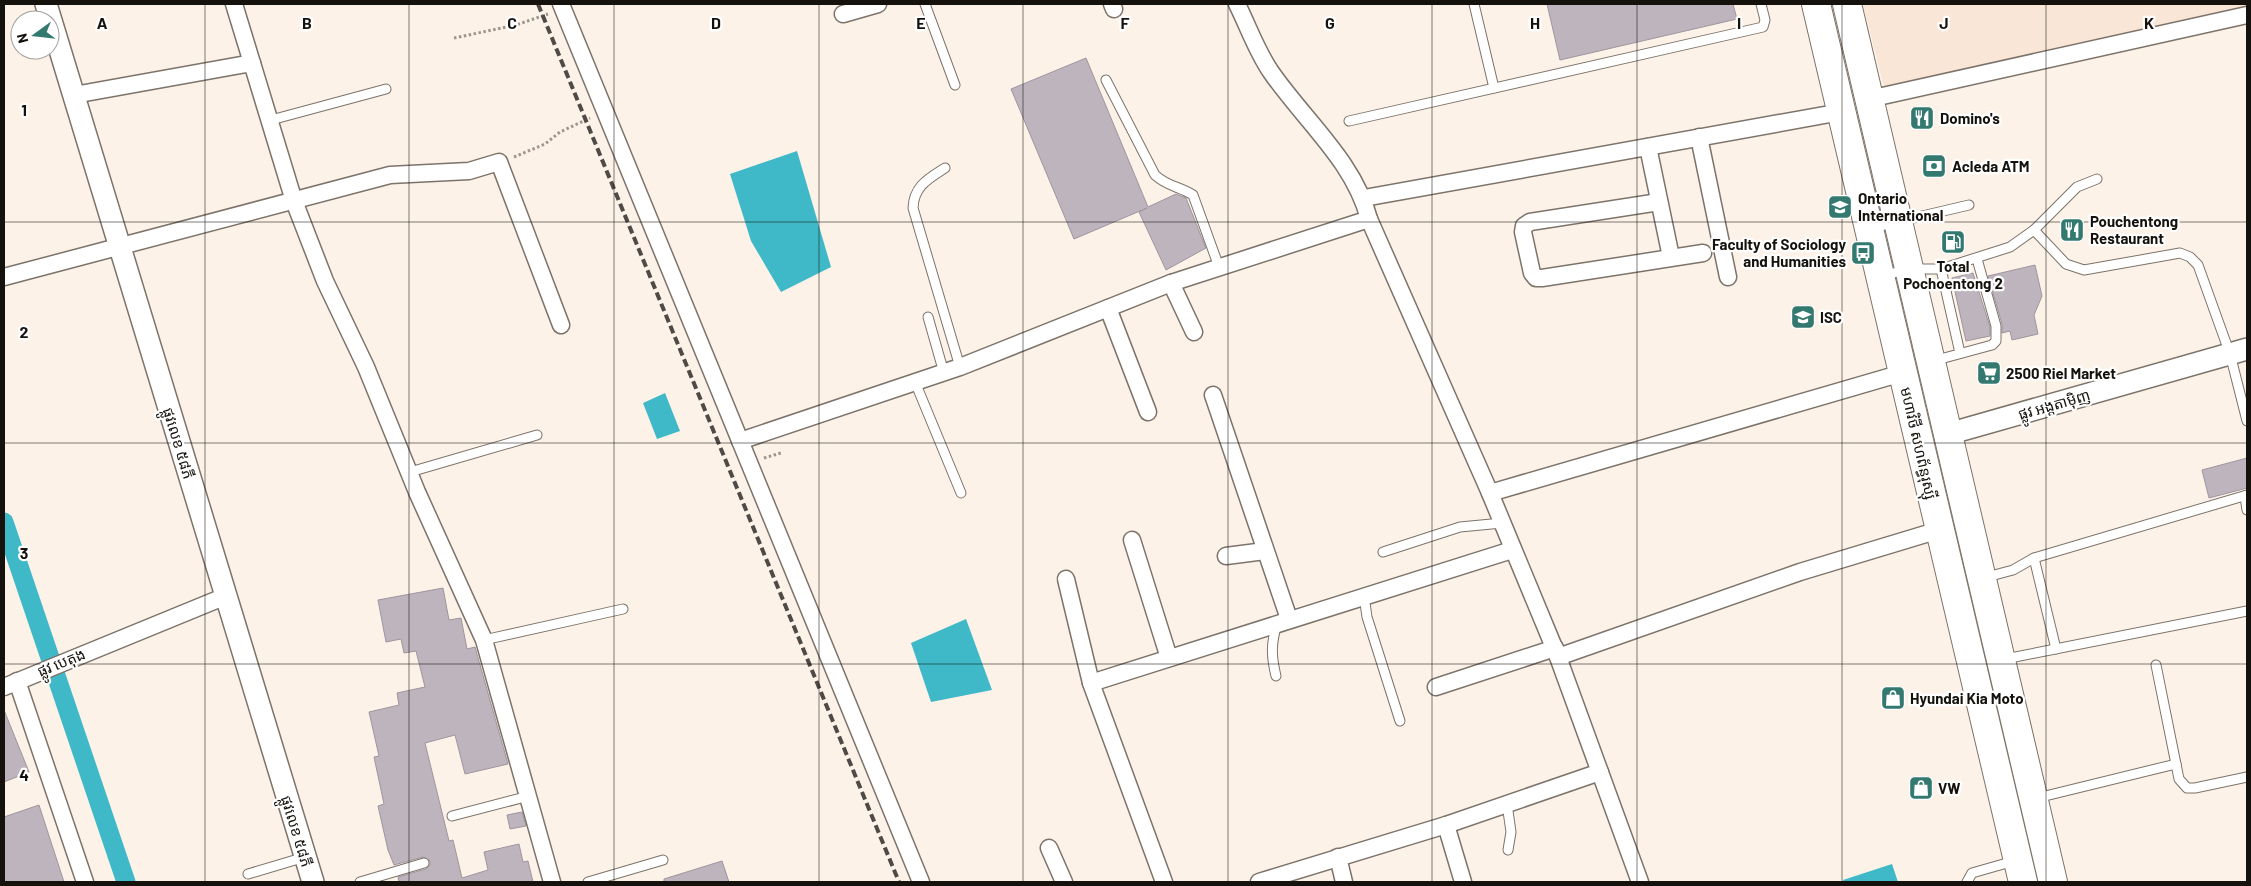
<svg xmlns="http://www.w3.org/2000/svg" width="2251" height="886" viewBox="0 0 2251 886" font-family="Barlow,'Noto Sans Khmer',sans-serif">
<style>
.education{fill:#fae6d7}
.water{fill:#3fb9c7}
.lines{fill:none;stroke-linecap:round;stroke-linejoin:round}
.canal{stroke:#3fb9c7;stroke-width:19}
.building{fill:#beb4be;stroke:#9e959e}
.service-casing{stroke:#7c736a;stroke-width:11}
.minor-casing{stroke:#7c736a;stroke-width:19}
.tertiary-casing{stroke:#7c736a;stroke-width:24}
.trunk-casing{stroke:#7c736a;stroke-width:30}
.path{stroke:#9d958e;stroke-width:3;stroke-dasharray:2.5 2.5;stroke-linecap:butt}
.service{stroke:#fff;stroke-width:9}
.minor{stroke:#fff;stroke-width:16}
.tertiary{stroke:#fff;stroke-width:21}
.trunk{stroke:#fff;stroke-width:28}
.rail{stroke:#4f4a45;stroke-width:4;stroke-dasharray:8 4;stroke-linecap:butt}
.grid{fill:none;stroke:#15120e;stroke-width:1;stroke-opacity:0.55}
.labels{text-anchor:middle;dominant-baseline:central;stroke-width:4.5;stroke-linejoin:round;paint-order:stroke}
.poi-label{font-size:15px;font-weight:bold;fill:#15120e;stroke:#fff;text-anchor:start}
.street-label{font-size:15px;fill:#15120e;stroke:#fff}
.grid-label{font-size:16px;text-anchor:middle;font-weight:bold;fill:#15120e;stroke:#fff;stroke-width:4.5;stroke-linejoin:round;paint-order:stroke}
</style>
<rect width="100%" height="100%" fill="#fdf2e8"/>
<path class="education" d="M1863,4H2247V9L1884,87Z"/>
<g class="water">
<path d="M797,151L831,267L781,292L751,241L730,174Z"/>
<path d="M665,393L680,431L657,439L643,403Z"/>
<path d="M966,619L992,690L931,702L911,643Z"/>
<path d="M1892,864L1898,882H1844L1843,880Z"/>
</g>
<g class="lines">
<path class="canal" d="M4,522L126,882"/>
</g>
<g class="building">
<path d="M1547,4H1733L1737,19L1560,60Z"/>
<path d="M1086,58L1148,207L1176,194L1186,198L1205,246L1206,248L1166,270L1139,212L1147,208L1074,239L1011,89Z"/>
<path d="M2035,265L2042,296L2034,315L2038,334L2012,340L2010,331L2002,333V324L1988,276Z"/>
<path d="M1973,273L1990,327V336L1966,341L1952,278Z"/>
<path d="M2247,458V488L2209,498L2202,470Z"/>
<path d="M443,588L449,620L461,618L467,649L475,647L508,764L465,774L455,735L425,743L449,841L453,840L462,878L488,870L484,852L519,844L523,862L528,861L533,882H399L398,877L426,869L430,865V861L423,857L394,865L388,850L378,806L384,804L374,757L379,756L369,712L399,705L397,693L425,687L416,651L404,653L401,639L386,642L378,600Z"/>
<path d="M4,710L29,772L4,782Z"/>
<path d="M39,805L64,882H4V817Z"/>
<path d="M522,812L526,826L510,829L507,815Z"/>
<path d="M722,861L729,882H664V879Z"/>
</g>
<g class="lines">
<defs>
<g id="service">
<path d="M925,4L955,85"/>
<path d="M1474,4L1494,88"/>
<path d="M1106,80L1155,175C1168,187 1179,186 1193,195L1219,267"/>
<path d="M271,120L386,89"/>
<path d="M1349,121L1763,27L1765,20L1761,4"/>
<path d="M945,168C928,179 914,186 913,208L960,367"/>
<path d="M1871,228L1969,205"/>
<path d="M2034,230L2066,264L2084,270L2180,253L2190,257L2198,265L2230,354L2247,421"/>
<path d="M1941,269L1960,353"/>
<path d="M1882,276L1909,269H1941L2010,247L2034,230L2077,187L2097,179"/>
<path d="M928,317L944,373"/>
<path d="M1933,361L1992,345L1996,341V326L1977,259"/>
<path d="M915,382L961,493"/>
<path d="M410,472L537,435"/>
<path d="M2245,496L2247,510"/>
<path d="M1383,552L1460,527L1502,523"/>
<path d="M2034,558L2056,649"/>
<path d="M1983,578L2013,570L2034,558L2247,495"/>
<path d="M1364,596L1367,617L1400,721"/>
<path d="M484,640L623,609"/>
<path d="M2005,659L2247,611"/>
<path d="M2156,665L2179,779L2187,788H2195L2247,777"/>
<path d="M1276,676C1271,656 1271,643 1277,624"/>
<path d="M2037,798L2176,764"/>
<path d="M1507,804L1511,832L1508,850"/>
<path d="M452,816L529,796"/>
<path d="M248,874L305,857"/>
<path d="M360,882L424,863"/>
<path d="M588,882L663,860"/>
<path d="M1967,882L1972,873L2014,861"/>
</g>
<g id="minor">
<path d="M234,4L252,63"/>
<path d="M561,4L921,882"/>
<path d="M1112,4L1114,9"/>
<path d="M1237,4C1248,26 1257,52 1271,72C1304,120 1354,161 1369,219L1490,493L1558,657L1640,882"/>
<path d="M843,14L878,4"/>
<path d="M74,95L252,63L294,201L325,281L366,367L417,492L484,640L552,882"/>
<path d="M1869,99L2247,15"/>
<path d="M1699,137L1728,277"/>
<path d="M1648,147L1671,257"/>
<path d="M1364,198L1841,112"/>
<path d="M1659,202L1530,222L1524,226L1523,232L1532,273L1536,278H1542L1703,253"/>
<path d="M4,277L390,175L469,171L499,162L561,325"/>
<path d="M1171,283L1194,332"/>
<path d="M1108,308L1148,412"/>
<path d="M1213,395L1289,619"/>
<path d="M740,441L960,367L1171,283L1369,219"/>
<path d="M1490,493L1902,373"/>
<path d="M1132,540L1169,658"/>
<path d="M1226,556L1265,551"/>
<path d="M1066,579L1091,683"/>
<path d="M1558,657L1800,572L1939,530"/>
<path d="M17,681L85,882"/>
<path d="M4,687L226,596"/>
<path d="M1436,687L1555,648"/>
<path d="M1446,825L1463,882"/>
<path d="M1049,848L1064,882"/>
<path d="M1338,857L1344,882"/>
<path d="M1164,882L1091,683L1512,550"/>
<path d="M1259,882L1446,825L1600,772"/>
</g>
<g id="tertiary">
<path d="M46,4L313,882"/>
<path d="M1948,434L2247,349"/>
</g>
<g id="trunk">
<path d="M1816,4L2023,882"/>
<path d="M1847,4L2053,882"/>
</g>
</defs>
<use href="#service" class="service-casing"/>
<use href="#minor" class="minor-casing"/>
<use href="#tertiary" class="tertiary-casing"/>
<use href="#trunk" class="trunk-casing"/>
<g class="path">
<path d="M454,38L516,25L548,14"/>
<path d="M514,157L545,144L560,132L590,118"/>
<path d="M764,458L781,453"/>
</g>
<use href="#service" class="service"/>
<use href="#minor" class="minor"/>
<use href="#tertiary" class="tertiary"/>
<use href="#trunk" class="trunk"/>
<path class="rail" d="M538,4L899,882"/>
</g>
<path class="grid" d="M205,4V882M409,4V882M614,4V882M819,4V882M1023,4V882M1228,4V882M1432,4V882M1637,4V882M1842,4V882M2046,4V882M4,222H2247M4,443H2247M4,664H2247"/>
<defs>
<symbol id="restaurant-square" viewBox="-11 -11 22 22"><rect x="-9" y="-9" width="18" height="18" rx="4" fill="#337970" stroke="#fff"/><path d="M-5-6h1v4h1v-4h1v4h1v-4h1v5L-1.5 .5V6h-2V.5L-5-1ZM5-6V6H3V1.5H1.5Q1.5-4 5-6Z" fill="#fff"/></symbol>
<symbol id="bank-square" viewBox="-11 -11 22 22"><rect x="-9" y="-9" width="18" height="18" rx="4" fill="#337970" stroke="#fff"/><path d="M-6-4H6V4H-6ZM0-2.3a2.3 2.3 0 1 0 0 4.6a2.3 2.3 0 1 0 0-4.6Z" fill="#fff"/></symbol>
<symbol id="school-square" viewBox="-11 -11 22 22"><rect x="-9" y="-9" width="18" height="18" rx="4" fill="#337970" stroke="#fff"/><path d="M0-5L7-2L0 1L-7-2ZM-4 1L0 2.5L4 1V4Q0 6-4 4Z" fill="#fff"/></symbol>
<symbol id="fuel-square" viewBox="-11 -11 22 22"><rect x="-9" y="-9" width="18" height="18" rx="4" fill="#337970" stroke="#fff"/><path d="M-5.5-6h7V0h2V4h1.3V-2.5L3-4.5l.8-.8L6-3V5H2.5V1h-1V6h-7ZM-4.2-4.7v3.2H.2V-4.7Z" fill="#fff"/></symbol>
<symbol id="bus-square" viewBox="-11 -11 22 22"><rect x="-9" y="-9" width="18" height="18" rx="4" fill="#337970" stroke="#fff"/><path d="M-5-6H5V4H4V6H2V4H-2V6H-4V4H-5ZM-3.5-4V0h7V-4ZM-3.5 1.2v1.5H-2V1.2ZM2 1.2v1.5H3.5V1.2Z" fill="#fff"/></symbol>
<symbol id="supermarket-square" viewBox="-11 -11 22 22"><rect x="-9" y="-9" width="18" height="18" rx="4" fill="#337970" stroke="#fff"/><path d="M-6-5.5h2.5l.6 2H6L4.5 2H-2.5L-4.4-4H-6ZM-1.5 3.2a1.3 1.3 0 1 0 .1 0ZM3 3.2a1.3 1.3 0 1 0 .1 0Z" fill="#fff"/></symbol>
<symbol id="shop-square" viewBox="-11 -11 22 22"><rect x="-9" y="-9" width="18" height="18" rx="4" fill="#337970" stroke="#fff"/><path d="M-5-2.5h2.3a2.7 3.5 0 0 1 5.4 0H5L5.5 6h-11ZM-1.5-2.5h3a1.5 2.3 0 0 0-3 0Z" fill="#fff"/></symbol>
</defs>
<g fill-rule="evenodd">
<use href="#restaurant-square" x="1908" y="104" width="28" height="28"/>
<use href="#bank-square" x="1920" y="152" width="28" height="28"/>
<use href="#school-square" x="1826" y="193" width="28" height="28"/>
<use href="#restaurant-square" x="2058" y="216" width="28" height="28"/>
<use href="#fuel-square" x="1939" y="228" width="28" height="28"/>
<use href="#bus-square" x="1849" y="239" width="28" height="28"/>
<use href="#school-square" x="1789" y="303" width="28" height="28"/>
<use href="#supermarket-square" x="1975" y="359" width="28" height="28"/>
<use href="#shop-square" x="1879" y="684" width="28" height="28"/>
<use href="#shop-square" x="1907" y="774" width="28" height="28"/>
</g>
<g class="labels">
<g class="poi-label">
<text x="1940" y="118">Domino's</text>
<text x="1952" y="166">Acleda ATM</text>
<text x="1858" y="198">Ontario<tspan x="1858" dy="17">International</tspan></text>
<text x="2090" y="221">Pouchentong<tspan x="2090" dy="17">Restaurant</tspan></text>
<text x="1846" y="244" text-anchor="end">Faculty of Sociology<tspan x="1846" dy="17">and Humanities</tspan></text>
<text x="1953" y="266" text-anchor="middle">Total<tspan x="1953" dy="17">Pochoentong 2</tspan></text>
<text x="1820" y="317">ISC</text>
<text x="2006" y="373">2500 Riel Market</text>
<text x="1910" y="698">Hyundai Kia Moto</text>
<text x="1938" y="788">VW</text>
</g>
<g class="street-label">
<text transform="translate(2054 404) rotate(-16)">ផ្លូវ អង្តតាម៉ិញ</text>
<text transform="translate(179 443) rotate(73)">ផ្លូវលេខ ៥៨ភី</text>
<text transform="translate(1919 443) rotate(77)">មហាវិថី សហព័ន្ធរុស្ស៊ី</text>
<text transform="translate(61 662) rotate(-22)">ផ្លូវ បេតុង</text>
<text transform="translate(297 831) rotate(73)">ផ្លូវលេខ ៥៨ភី</text>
</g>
</g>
<g class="grid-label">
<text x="102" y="29">A</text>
<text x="307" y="29">B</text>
<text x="512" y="29">C</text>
<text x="716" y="29">D</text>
<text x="921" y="29">E</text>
<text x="1125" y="29">F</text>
<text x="1330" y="29">G</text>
<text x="1535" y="29">H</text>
<text x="1739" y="29">I</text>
<text x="1944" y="29">J</text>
<text x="2149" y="29">K</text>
<text x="24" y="116">1</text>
<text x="24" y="338">2</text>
<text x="24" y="559">3</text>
<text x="24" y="781">4</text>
</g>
<rect width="2251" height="886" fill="none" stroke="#15120e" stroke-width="10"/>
<g transform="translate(35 35) rotate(255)"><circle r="24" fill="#ffffff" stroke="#a1a09f"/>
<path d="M0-4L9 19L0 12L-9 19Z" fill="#337970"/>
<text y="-8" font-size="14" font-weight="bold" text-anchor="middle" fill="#15120e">N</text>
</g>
</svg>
